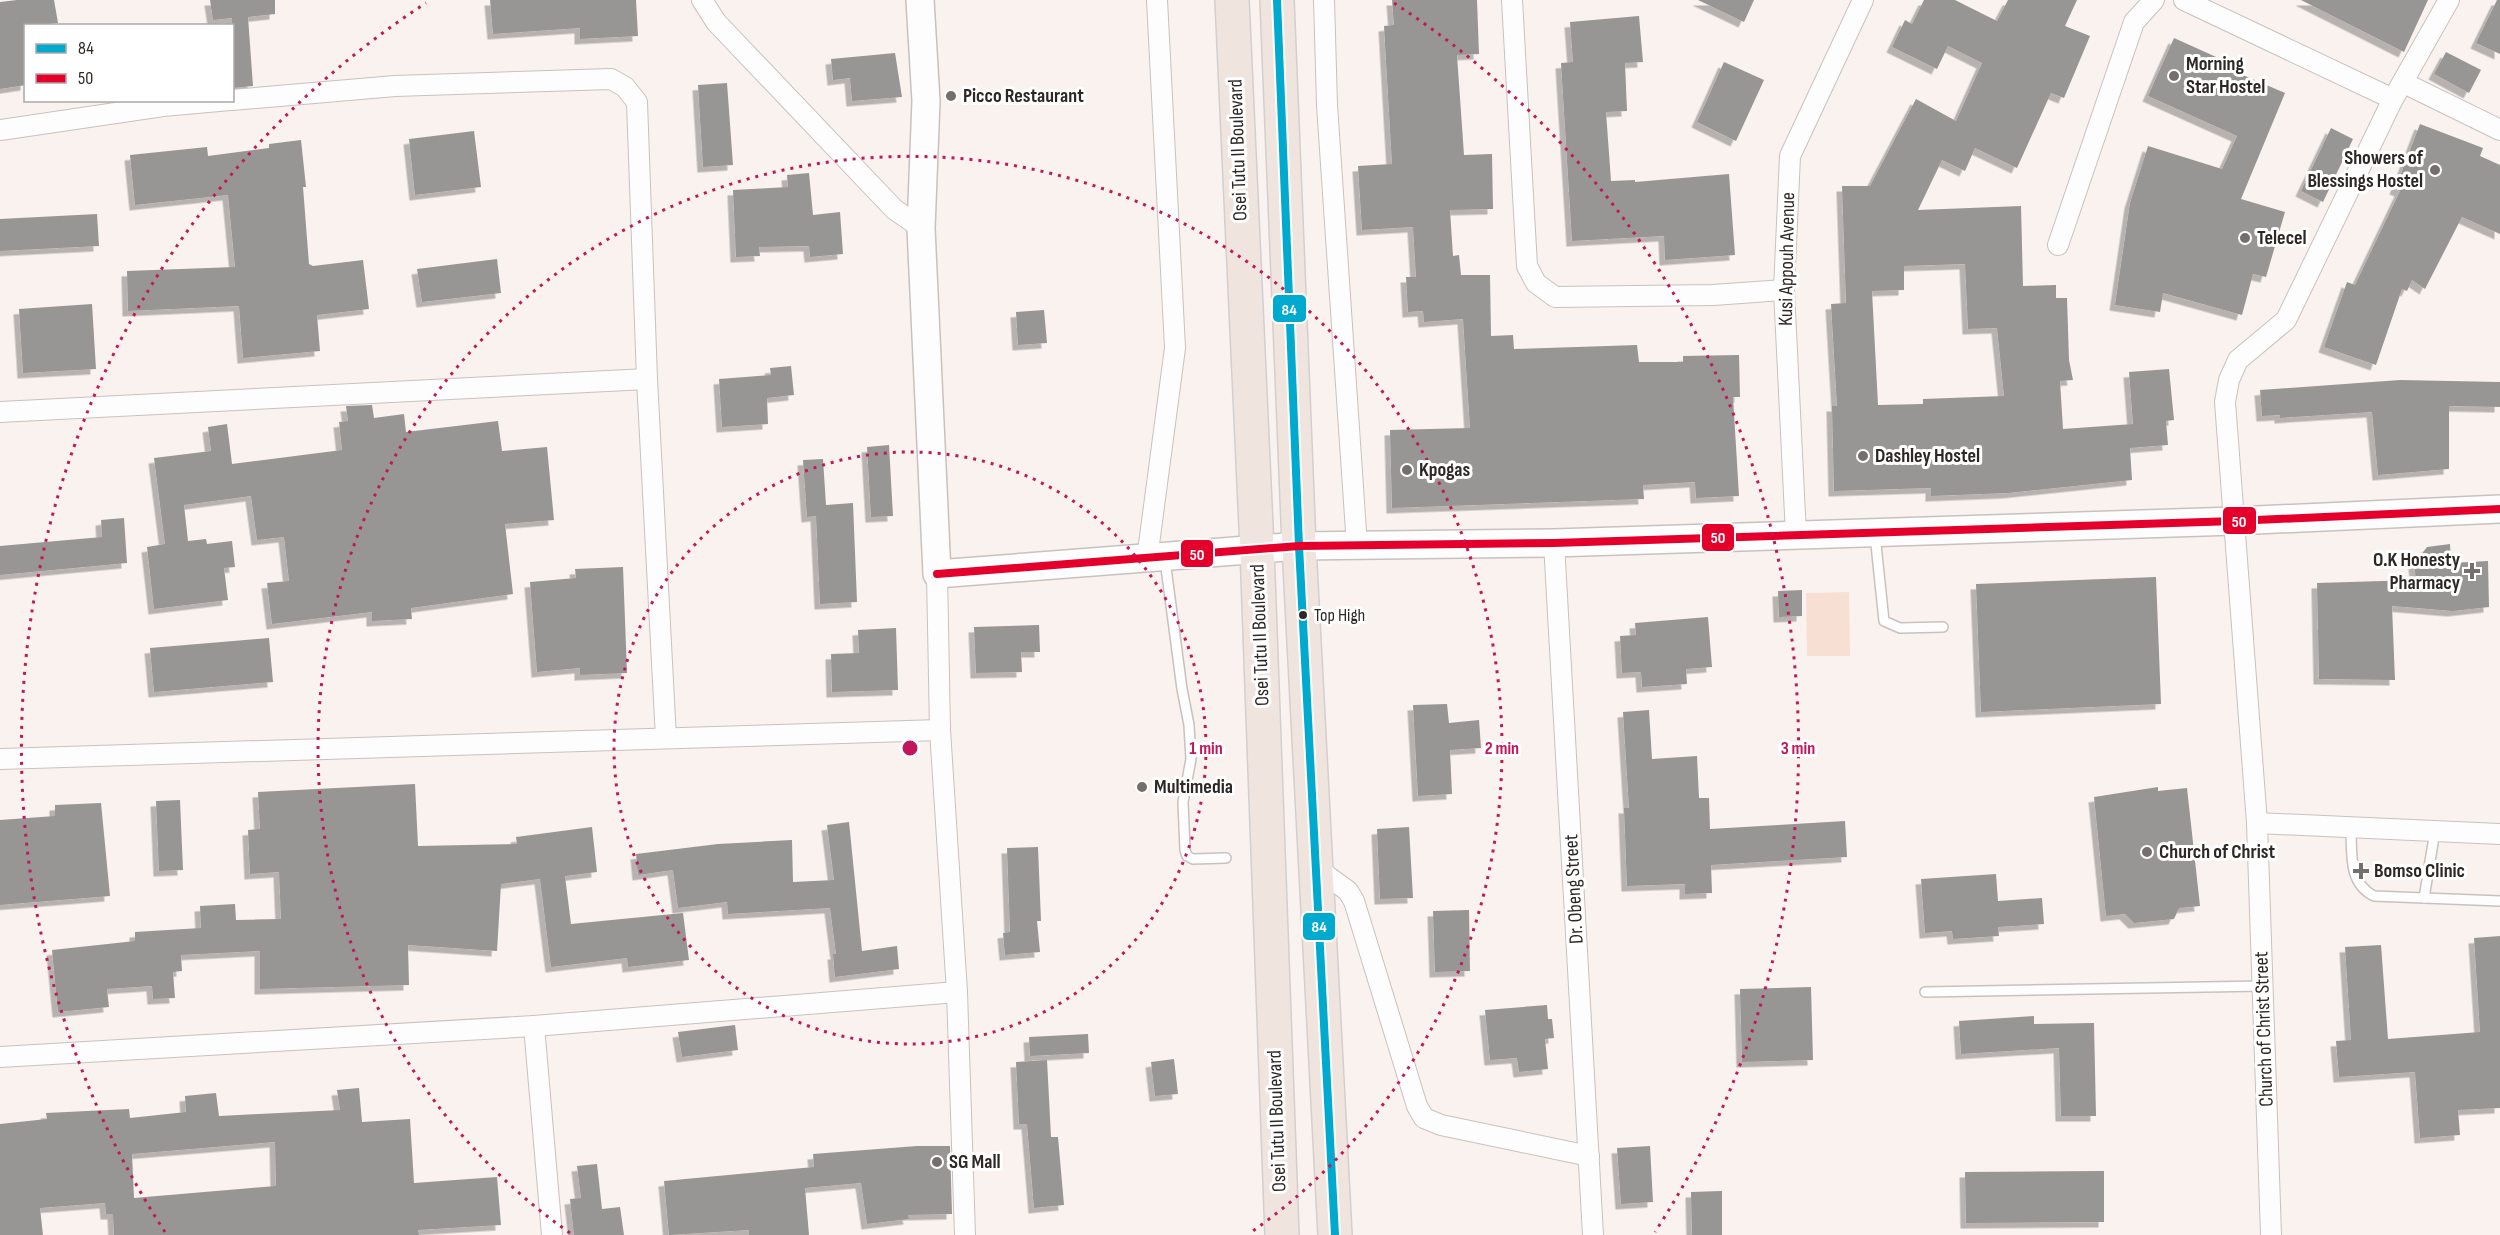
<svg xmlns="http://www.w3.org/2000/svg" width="2500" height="1235" viewBox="0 0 2500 1235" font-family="'Sofia Sans Condensed',sans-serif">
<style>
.green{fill:#f8dfd3}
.building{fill:#979694;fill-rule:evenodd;filter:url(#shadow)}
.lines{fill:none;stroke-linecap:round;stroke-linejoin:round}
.lane-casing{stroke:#c8c2bf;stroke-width:12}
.street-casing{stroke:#c8c2bf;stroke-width:22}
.secondary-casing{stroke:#c8c2bf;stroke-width:30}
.highway-casing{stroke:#d3cfce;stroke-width:36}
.lane{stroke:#fefdfd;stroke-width:9}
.street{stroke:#fefdfd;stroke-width:20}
.secondary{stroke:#fefdfd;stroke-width:27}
.highway{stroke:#efe4de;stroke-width:33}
.bus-1-casing{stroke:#fff;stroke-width:12}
.bus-2-casing{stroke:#fff;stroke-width:12}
.bus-1{stroke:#00a9ce;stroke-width:8}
.bus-2{stroke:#e4002b;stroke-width:8}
.ring{fill:none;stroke:#c2185b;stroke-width:3;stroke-dasharray:3 6}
.poi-dot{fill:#746f6c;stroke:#fff;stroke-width:2}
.bus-dot{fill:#2d2825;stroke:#fff;stroke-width:2}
.labels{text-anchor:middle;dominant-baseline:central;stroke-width:6;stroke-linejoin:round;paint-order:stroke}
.bus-label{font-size:18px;fill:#2d2825;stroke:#fff;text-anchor:start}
.poi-label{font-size:20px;font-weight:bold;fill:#2d2825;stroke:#fff;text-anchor:start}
.street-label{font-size:20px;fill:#2d2825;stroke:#fff}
.centre{fill:#c2185b;stroke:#fff;stroke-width:3}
.ring-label{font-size:18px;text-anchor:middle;font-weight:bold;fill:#c2185b;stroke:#fff;stroke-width:6;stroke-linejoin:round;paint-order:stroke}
.line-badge{stroke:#fff;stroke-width:2}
.badge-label{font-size:16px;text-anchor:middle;font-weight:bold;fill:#fff}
</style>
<defs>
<filter id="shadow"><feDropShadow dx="-5.5" dy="5.5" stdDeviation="0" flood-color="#0004"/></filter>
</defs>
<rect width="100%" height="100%" fill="#f9f2ef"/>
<path class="green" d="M1849,592L1850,656H1807L1806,593Z"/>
<g class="building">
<path d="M17,0H54L58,23L26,26V85L0,89V2Z"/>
<path d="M210,0H275V14L248,17L253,86L232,88V18L213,20Z"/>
<path d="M490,0H636L638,36L580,39V28L493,34Z"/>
<path d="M1392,0H1477L1479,54L1457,55L1464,155L1492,154L1493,209L1450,210L1453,256L1459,255L1461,275H1490L1491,336L1513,335L1514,349L1637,345L1639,362H1683V356L1739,355L1740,397H1733L1739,496L1696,498L1695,482L1643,485L1644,499L1392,508L1390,430L1470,428L1463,319L1424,322L1423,311L1408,312L1406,277H1416L1413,227L1362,230L1358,166L1392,164L1384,26L1394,25Z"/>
<path d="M1698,0H1754L1744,22Z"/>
<path d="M1924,0H1955L1997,21L2008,0H2077L2065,26L2090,36L2064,98L2051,93L2017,168L1975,148L1965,171L1942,160L1918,210L2021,206L2023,286L2056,285V298H2067L2069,360L2073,380L2060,381L2063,429L2133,424L2129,372L2169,369L2174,420L2166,421L2168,445L2130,448L2132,480L2008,493L1931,496V488L1834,491L1832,406H1837L1831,304L1846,303L1842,186H1870L1916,99L1956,121L1982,63L1948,46L1937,69L1892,47L1905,20L1912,24ZM1965,264L1968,329L1997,328L2004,396L1923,399V404L1878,405L1872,291L1904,290V266Z"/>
<path d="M2301,0H2428L2404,52Z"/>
<path d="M2497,0H2500V54L2476,43Z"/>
<path d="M1639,16L1643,62L1625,63L1627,111L1606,112L1611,181L1635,180V182L1729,174L1735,255L1665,260L1664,236L1572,241L1561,63L1573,62L1570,22Z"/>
<path d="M2174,38L2245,70L2243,75L2285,93L2241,199L2285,212L2266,277L2253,274L2242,315L2163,293L2160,312L2115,305L2130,203L2148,146L2222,169L2237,136L2148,96Z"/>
<path d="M2446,52L2481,70L2469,93L2434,74Z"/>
<path d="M895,53L902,97L852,101L850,78L833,80L831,59Z"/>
<path d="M1724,62L1764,80L1736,141L1697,122Z"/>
<path d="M727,83L733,165L703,167L698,85Z"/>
<path d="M2420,124L2483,148L2480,156L2500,165V234L2462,217L2425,289L2412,280L2407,291L2402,289L2376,365L2324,347L2347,282L2355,285L2400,191L2395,189Z"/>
<path d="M2331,128L2353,139L2323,202L2301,191Z"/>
<path d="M474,131L481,187L415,195L409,139Z"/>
<path d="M301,140L306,187H303L309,264L313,266L363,260L369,309L317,315L320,351L243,358L239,306L128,311L127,271L235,267L228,195L135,205L130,155L207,147L208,156L269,148V144Z"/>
<path d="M809,173L813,215L840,212L843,254L810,257L809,246L759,247L760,256L736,257L733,190L788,187L787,175Z"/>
<path d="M97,214L99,246L0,251V219Z"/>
<path d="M497,259L501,293L422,302L417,269Z"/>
<path d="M92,304L96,369L23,373L19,309Z"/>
<path d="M1044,310L1047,343L1018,345L1016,312Z"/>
<path d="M791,366L794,395L767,398L768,424L722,427L719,379L771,375L770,368Z"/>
<path d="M2400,380L2500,382V407L2449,406V469L2378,475L2372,412L2280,418V415L2262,416L2260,390Z"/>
<path d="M372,405L374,418L404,414L406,432L498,421L502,451L547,447L554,520L505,524L513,594L411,608L412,619L372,621V612L272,624L267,583L289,581L284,537L257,540L251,496L184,505L188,541L206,539L207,544L232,541L235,567L224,568L228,600L154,609L147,547L165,544L154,458L211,451L208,427L227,424L232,464L342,450L339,422L348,421L346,406Z"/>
<path d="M889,445L893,516L871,517L867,447Z"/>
<path d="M823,459L826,505L853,503L857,602L820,604L816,516L807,517L803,460Z"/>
<path d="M124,518L127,563L0,575V546L102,537L101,520Z"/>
<path d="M2450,544L2451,563L2488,561L2489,607L2453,611L2392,606L2395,680L2319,679L2317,583L2416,580L2414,564L2427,547Z"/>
<path d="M623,567L627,673L580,675V668L537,672L530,582L576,578L575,569Z"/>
<path d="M2156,577L2161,704L1981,712L1976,584Z"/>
<path d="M1802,590V616L1779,617L1778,591Z"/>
<path d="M1708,617L1712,667L1686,669L1687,684L1642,687L1641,672L1622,673L1620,636L1636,635L1635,623Z"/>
<path d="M1039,625L1040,652H1021L1022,672L976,673L974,627Z"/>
<path d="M896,628L898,690L832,692L831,654L859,653L858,630Z"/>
<path d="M269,638L273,682L154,692L150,648Z"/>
<path d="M1447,704L1449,723L1479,720L1481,748L1450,750L1452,794L1418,796L1413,705Z"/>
<path d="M1649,710L1652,759L1697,756L1699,798H1709L1710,829L1845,821L1847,857L1711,865L1712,893L1685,894V884L1627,886L1624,808H1629L1623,712Z"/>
<path d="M415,784L418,846L517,844L516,837L592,827L597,872L565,876L571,924L683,913L689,960L628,967L627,958L551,967L540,879L501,884L497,951L408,945L409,985L260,989V951L181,955L182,971L173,972L175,998L153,999L152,986L107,989L109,1007L58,1012L52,950L135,941V932L201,928L200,906L235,904L236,920L281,919L279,872L250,874L248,830L260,829L258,792Z"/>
<path d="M2158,787V791L2187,788L2200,906L2179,908L2174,919L2134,923L2125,914L2106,916L2094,797Z"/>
<path d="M180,800L183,870L159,871L156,801Z"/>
<path d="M101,803L110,896L0,905V820L55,816V805Z"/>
<path d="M849,822L862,951L897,946L899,969L835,977L833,954H836L830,908L728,914L727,902L678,908L673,870L638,875L636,854L718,844L792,840L793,882L834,880L827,825Z"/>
<path d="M1409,827L1413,898L1380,899L1377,829Z"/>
<path d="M1038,847L1041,921H1037L1040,952L1005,955L1003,933L1010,932L1007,848Z"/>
<path d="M1996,874L1998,901L2042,898L2044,924L1998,927L1999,936L1953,939L1952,931L1925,933L1921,879Z"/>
<path d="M1469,910L1470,971L1435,972L1433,911Z"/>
<path d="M2500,936V1108L2458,1110L2460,1135L2420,1138L2415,1072L2339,1077L2336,1041L2351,1040L2345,947L2381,945L2388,1039L2480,1032L2474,938Z"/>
<path d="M1811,987L1813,1060L1742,1062L1740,989Z"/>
<path d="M1547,1005L1548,1019H1552L1554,1038L1545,1039L1548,1069L1519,1072L1517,1058L1490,1060L1485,1010Z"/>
<path d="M2034,1016V1024L2094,1023L2096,1116H2061L2059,1048L1961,1054L1959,1021Z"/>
<path d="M735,1025L738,1050L682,1057L678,1032Z"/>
<path d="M1088,1034L1089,1053L1030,1056L1029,1037Z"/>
<path d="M1174,1059L1178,1094L1155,1096L1151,1062Z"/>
<path d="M1047,1060L1051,1137H1058L1064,1205L1034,1208L1027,1124H1019L1016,1062Z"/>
<path d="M359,1088L362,1122L410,1119L414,1183L497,1177L501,1225L418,1230L419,1235H114L113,1214H106L105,1203L40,1208L43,1235H0V1124L47,1119L46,1113L129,1109L130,1118L186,1112L185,1096L216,1093L219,1116L340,1110L337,1090ZM275,1142L276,1186L134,1198L132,1154Z"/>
<path d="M917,1146H950L952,1214L908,1215L909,1219L867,1224L861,1183L805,1188L809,1235H749V1230L669,1235L664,1181L814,1167L813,1154Z"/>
<path d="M1650,1146L1653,1202L1621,1204L1617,1148Z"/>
<path d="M597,1164L602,1209L620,1207L624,1235H574L570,1199L581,1198L577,1166Z"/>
<path d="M2104,1171V1222L1966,1223L1965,1172Z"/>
<path d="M1722,1191V1235H1692L1691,1192Z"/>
</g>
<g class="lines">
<defs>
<g id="lane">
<path d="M1875,535L1884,621L1900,628L1943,627"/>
<path d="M1165,560L1182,689L1189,725L1191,759L1183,802L1185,850L1187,856L1193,859L1226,858"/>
<path d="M2351,828C2352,854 2348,883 2374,896L2500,901"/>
<path d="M2424,898L2435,831"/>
<path d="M1925,992L2263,986"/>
</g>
<g id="street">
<path d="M702,0L716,22L894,209L921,228"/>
<path d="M1324,0L1327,105L1357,546"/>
<path d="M1512,0L1527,266L1536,283L1555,297L1713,295L1784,290"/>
<path d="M2184,0L2393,99"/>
<path d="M2404,83L2500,130"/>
<path d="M232,100L395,86L611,79L625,87L637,102L647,379L666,738"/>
<path d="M0,130L163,106L230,100"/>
<path d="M2058,245L2134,22L2154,0"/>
<path d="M0,412L647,379"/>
<path d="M1796,535L1784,290L1790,156L1863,0"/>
<path d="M1554,543L1593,1235"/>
<path d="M1147,559L1175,348L1157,0"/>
<path d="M937,574L940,730L957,992L965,1235"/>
<path d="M0,759L940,730"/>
<path d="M2257,823L2500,834"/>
<path d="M1315,867L1348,891L1354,901L1417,1106L1424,1118L1441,1125L1589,1156"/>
<path d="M534,1026L552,1235"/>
<path d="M0,1057L534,1026L957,992"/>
<path d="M2271,1235L2257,823L2225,402L2229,380L2238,360L2286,320L2393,99L2449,0"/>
</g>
<path id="secondary" d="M920,0L926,101L921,228L937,574L1299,546L1554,543L2235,521L2500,509"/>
<g id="highway">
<path d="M1232,0L1257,549L1282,1235"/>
<path d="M1277,0L1299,546L1335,1235"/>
</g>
</defs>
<use href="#lane" class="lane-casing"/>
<use href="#street" class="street-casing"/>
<use href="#secondary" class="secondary-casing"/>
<use href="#highway" class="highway-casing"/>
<use href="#lane" class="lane"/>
<use href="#street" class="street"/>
<use href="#secondary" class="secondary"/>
<use href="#highway" class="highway"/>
<defs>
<path id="bus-1" d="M1277,0L1299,546L1335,1235"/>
<path id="bus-2" d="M937,574L1299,546L1554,543L2235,521L2500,509"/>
</defs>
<use href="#bus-1" class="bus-1-casing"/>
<use href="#bus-2" class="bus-2-casing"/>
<use href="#bus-1" class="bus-1"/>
<use href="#bus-2" class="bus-2"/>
</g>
<g class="ring">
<circle cx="910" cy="748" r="296"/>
<path d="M570 1233A592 592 0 1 1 1250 1233"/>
<path d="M165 1232A888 888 0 0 1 426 3M1394 3A888 888 0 0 1 1655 1232"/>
</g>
<g class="poi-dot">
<circle cx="2174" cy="76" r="6"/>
<circle cx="951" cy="96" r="6"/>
<circle cx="2435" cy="170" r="6"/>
<circle cx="2245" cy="238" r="6"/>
<circle cx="1863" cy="456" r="6"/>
<circle cx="1407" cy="470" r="6"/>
<path d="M2469 562h6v6h6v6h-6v6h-6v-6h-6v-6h6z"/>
<circle cx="1142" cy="787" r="6"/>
<circle cx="2147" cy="852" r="6"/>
<path d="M2358 862h6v6h6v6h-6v6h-6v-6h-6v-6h6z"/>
<circle cx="937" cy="1162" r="6"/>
</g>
<circle class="bus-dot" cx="1303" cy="615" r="5"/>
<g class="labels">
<g class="bus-label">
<text x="1314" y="615">Top High</text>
</g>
<g class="poi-label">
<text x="2186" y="64">Morning<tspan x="2186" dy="23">Star Hostel</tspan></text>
<text x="963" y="96">Picco Restaurant</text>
<text x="2423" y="158" text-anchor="end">Showers of<tspan x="2423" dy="23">Blessings Hostel</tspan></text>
<text x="2257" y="238">Telecel</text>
<text x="1875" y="456">Dashley Hostel</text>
<text x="1419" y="470">Kpogas</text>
<text x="2460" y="560" text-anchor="end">O.K Honesty<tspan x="2460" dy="23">Pharmacy</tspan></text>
<text x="1154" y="787">Multimedia</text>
<text x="2159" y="852">Church of Christ</text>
<text x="2374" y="871">Bomso Clinic</text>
<text x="949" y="1162">SG Mall</text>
</g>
<g class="street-label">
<text transform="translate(1238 150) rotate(-92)">Osei Tutu II Boulevard</text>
<text transform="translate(1787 259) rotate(-89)">Kusi Appouh Avenue</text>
<text transform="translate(1260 635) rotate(-92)">Osei Tutu II Boulevard</text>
<text transform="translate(1574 889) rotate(-93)">Dr. Obeng Street</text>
<text transform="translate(2264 1029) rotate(-92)">Church of Christ Street</text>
<text transform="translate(1277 1121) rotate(-92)">Osei Tutu II Boulevard</text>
</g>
</g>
<circle cx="910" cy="748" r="9" class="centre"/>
<g class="ring-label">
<text x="1206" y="754">1 min</text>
<text x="1502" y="754">2 min</text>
<text x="1798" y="754">3 min</text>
</g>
<g class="line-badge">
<rect x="1272" y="294" width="35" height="29" rx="6" fill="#00a9ce"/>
<rect x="2222" y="506" width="35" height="29" rx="6" fill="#e4002b"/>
<rect x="1701" y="523" width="34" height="29" rx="6" fill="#e4002b"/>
<rect x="1180" y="539" width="34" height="29" rx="6" fill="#e4002b"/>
<rect x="1302" y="912" width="34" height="29" rx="6" fill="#00a9ce"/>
</g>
<g class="badge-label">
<text x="1289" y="315">84</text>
<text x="2239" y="527">50</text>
<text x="1718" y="543">50</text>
<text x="1197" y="560">50</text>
<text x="1319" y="932">84</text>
</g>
<rect x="24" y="24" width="210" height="78" fill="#ffffff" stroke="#aba9a8" stroke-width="1.5"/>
<rect x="36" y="44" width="30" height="9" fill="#00a9ce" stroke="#aba9a8" stroke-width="1.5"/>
<text x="78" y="54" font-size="18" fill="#2d2825">84</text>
<rect x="36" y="74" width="30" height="9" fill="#e4002b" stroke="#aba9a8" stroke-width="1.5"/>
<text x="78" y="84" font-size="18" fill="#2d2825">50</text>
</svg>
